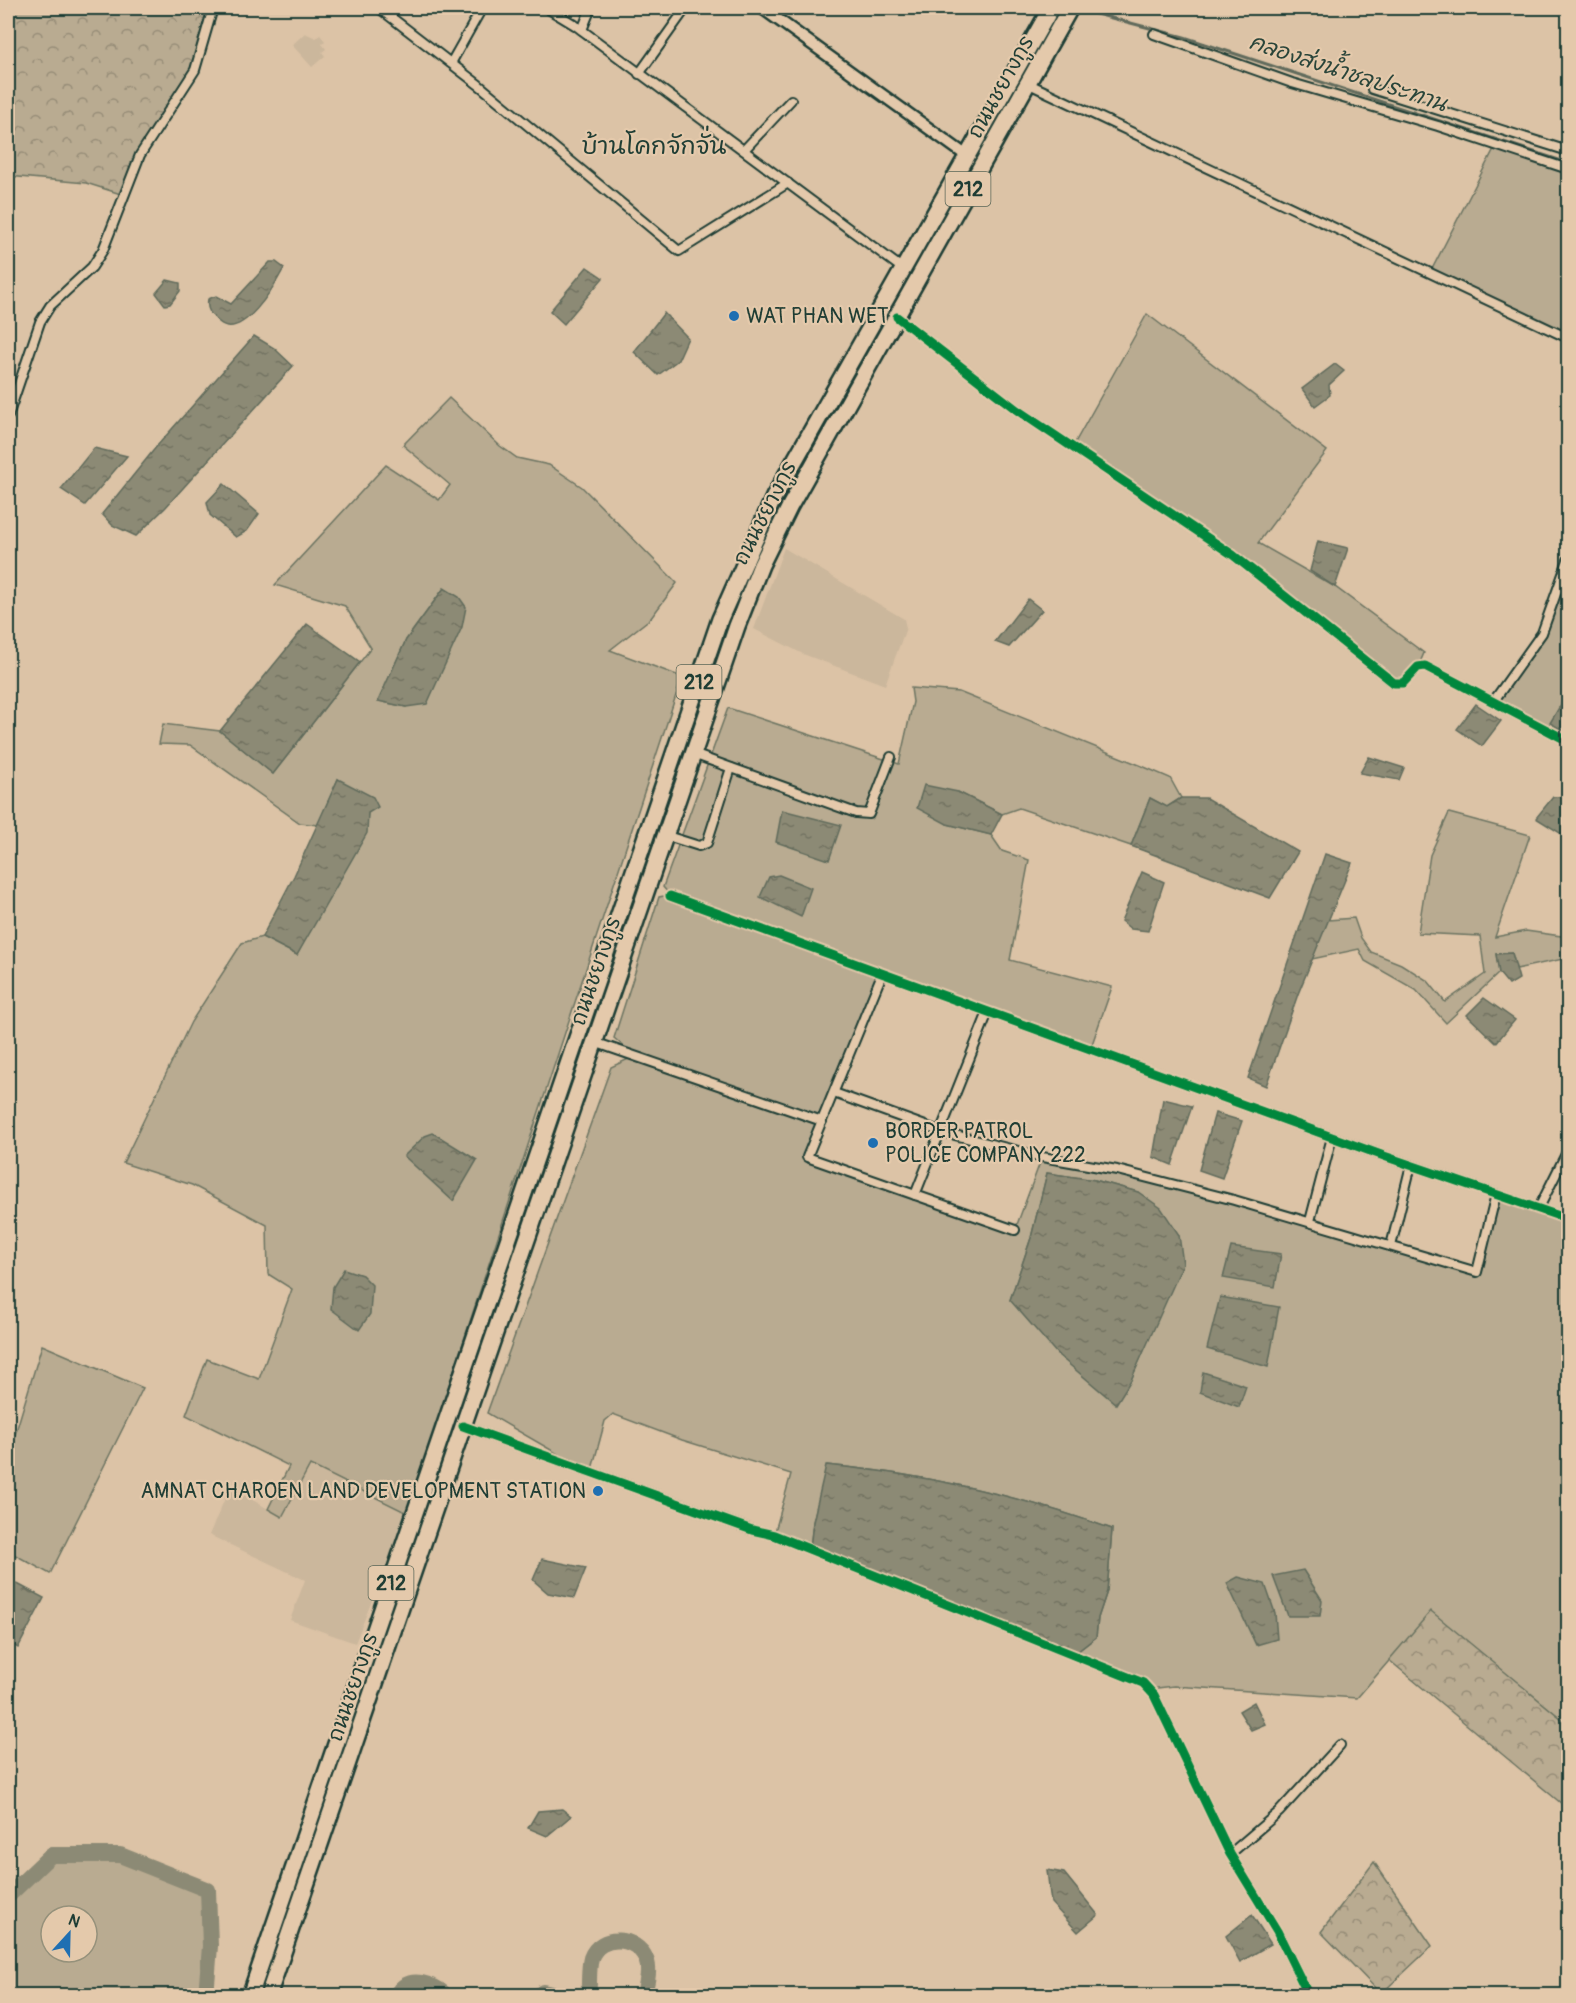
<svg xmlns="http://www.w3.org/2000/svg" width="1576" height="2003" viewBox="0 0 1576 2003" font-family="Pangolin,'Playpen Sans Thai',sans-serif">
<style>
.built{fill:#cbb79c}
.grass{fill:#b9ab91;stroke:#6c7462;stroke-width:1.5;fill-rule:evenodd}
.forest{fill:url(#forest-crowns);stroke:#6c7462;stroke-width:1.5}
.water{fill:url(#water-ripples);stroke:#606b5b;stroke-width:1.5}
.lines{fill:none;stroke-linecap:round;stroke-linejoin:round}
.stream{stroke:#606b5b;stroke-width:3}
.river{stroke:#8c8a75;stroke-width:16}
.street-casing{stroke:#1f3d34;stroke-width:12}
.secondary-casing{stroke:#1f3d34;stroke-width:15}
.highway-casing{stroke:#1f3d34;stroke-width:20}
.street{stroke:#e4c9ab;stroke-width:8}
.secondary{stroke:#e4c9ab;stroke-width:10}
.highway{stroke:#e4c9ab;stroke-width:15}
.cycleway-casing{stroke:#e4c9ab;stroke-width:13}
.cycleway{stroke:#00873e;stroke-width:9}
.poi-dot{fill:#1f6fb2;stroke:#e4c9ab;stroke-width:2}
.labels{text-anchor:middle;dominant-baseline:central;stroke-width:4.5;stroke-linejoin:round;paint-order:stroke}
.shield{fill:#e4c9ab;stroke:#5a6758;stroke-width:1.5}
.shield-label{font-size:20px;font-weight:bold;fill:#1f3d34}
.street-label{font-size:21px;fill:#1f3d34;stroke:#e4c9ab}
.poi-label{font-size:21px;fill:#1f3d34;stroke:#e4c9ab;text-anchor:start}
.water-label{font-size:22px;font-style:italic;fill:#2a453a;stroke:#e4c9ab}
.quarter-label{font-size:24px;fill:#1f3d34;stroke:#e4c9ab}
</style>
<defs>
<pattern id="forest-crowns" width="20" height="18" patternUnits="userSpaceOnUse" patternTransform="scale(1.5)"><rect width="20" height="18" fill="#b9ab91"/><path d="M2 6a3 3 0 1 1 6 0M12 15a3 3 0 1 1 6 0" fill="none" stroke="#968c77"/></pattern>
<pattern id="water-ripples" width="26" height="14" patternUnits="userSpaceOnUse" patternTransform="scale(1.5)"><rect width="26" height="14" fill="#8c8a75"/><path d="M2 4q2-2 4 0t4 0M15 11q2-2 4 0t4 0" fill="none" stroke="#727261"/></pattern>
</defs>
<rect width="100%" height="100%" fill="#dcc3a6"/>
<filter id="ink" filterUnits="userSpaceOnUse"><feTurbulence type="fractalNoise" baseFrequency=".0167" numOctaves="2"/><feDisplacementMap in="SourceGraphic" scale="12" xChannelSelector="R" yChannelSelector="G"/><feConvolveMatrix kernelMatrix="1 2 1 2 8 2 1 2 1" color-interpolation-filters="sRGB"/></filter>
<g filter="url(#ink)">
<g class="built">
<path d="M305,33L316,38L320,35L325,41L322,44L326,49L322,52L325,56L312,67L292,45Z"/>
<path d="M784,548L904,619L906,628L885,685L803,654L754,629Z"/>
<path d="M309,1465L407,1513L355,1643L290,1620L305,1580L209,1535L230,1487L282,1517Z"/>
</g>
<g class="grass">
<path d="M1496,145L1568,169V338L1430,273Z"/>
<path d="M1147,314L1327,451L1258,543L1335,587L1424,653L1418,667L1400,684L1233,555L1072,448Z"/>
<path d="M449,398L500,446L517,458L549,465L582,487L677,583L651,618L610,650L682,677L407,1513L310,1465L282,1517L268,1509L289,1466L186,1415L207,1359L259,1379L292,1289L268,1274L267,1225L192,1185L123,1163L191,1022L242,943L262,937L297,955L366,824L368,813L338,779L318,825L300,823L190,745L159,744L163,724L220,731L273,774L371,648L345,606L275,585L386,465L439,500L450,485L403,445ZM444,588L406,707L379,701L406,640Z"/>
<path d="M1568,560V741L1493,702L1533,649Z"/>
<path d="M911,688L959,692L1142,766L1170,778L1181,798L1167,807L1150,798L1131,846L1019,808L1002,814L958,792L947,824L991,835L1002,851L1029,860L1010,960L1112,987L1090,1050L883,974L808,1157L1015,1230L1042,1157L1117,1170L1476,1272L1496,1194L1568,1219V1724L1431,1612L1357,1698L1174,1686L1149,1689L1073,1655L1096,1637L1098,1618L1107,1591L1112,1529C1021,1496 923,1474 827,1465L813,1522L810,1549L774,1535L791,1474L682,1440L613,1414L605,1421L591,1473L487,1413L611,1067L635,1056L614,1038L659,897L670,895L663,887L728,708L899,764L913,702ZM1047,1173L1095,1180L1138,1192L1154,1327L1131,1380L1010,1300L1031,1238Z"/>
<path d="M1449,813L1530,835L1495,937L1526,931L1568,937V958L1516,969L1512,953L1496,954L1499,973L1446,1023L1416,990L1365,961L1359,949L1312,959L1328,920L1354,918L1361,938L1371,952L1401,964L1428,981L1445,1002L1485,974L1480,936L1418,933L1430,855Z"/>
<path d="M42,1345L143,1388L50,1574L8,1551V1458Z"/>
<path d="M51,1855H120L208,1890L210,1946L206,1995H8V1896ZM51,1916H87V1952H51Z"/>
</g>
<g class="forest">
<path d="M8,8H213L199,59L140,155L124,195L86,183L8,176Z"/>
<path d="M1431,1611L1568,1724V1809L1389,1660Z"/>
<path d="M1374,1862L1432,1946L1381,1994L1321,1932Z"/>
</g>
<g class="water">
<path d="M270,262H276L284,268C275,285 242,342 219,322C211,315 206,310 208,299L216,296L231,304Z"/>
<path d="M587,267L603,278L564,324L550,311Z"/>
<path d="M167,280L180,283V291L170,304L165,305L156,293Z"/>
<path d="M664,313L688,338L678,360L658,375L634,352Z"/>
<path d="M254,336L274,348L293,366L165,508L136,536L112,525L102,514L157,446Z"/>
<path d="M1335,364L1344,371L1329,385L1330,395L1315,406L1302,389Z"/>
<path d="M94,448L127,456L85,505L61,489Z"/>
<path d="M224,484L259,514L247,531L236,537L210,515L207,502Z"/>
<path d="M1318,541L1348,548L1335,587L1310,571Z"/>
<path d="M444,588L459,597L466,607L462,627L427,704L406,707L378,701L406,640Z"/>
<path d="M1028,599L1042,610L1009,647L995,642Z"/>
<path d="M307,624L360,662L273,774L220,731Z"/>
<path d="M1567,694L1568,695V733L1550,723Z"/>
<path d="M1476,704L1501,721L1482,746L1457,729Z"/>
<path d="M1369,757L1404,768L1399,780L1360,773Z"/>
<path d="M338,779L373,797L378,807L368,813L367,833L297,955L262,937L294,876Z"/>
<path d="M924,785L958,792L1002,814L991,835L947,824L917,808Z"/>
<path d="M1553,797H1565L1568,800V838L1536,818Z"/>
<path d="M1150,798L1167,807L1181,798H1206L1298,852L1270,898L1131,846Z"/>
<path d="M782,810L841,825L829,860L776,842Z"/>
<path d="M1325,854L1352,863L1298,994L1266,1086L1248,1078Z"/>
<path d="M1142,872L1164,882L1148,931L1131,929L1121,921Z"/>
<path d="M779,875L811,888L801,917L760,897L769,877Z"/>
<path d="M1512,953L1519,979L1509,985L1499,973L1496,954Z"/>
<path d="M1484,998L1515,1020L1496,1043L1467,1015Z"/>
<path d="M1163,1099L1192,1106L1172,1165L1153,1157Z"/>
<path d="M1215,1113L1242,1121L1222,1178L1199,1170Z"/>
<path d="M433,1133L477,1160L453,1201L404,1156L425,1136Z"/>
<path d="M1047,1173L1095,1180L1138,1192L1161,1208L1179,1235L1183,1264L1131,1380L1116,1404L1058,1355L1010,1300L1031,1238Z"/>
<path d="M1231,1247L1281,1254L1275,1287L1223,1278Z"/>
<path d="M344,1269L362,1275L372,1285L370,1314L359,1330L331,1309L333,1287Z"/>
<path d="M1220,1297L1279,1307L1268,1367L1207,1349Z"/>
<path d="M1203,1372L1246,1386L1239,1407L1200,1392Z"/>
<path d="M826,1465C923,1474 1021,1496 1112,1529L1107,1591L1098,1618L1096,1637L1073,1655L810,1549L813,1522Z"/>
<path d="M542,1559L586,1568L574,1598L548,1593L533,1580Z"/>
<path d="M1303,1570L1322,1600L1320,1616H1288L1273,1576Z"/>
<path d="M1238,1577L1265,1584L1275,1613L1277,1639L1256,1645L1227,1583Z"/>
<path d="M8,1579L44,1598L18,1648L8,1642Z"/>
<path d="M1254,1702L1265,1724L1251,1730L1239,1711Z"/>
<path d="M562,1809L571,1816L547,1836L528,1828L538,1811Z"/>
<path d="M1047,1870L1064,1873L1098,1915L1078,1932L1051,1903Z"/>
<path d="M1252,1915L1271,1944L1240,1962L1226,1936Z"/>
</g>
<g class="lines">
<path class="stream" d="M1081,10L1184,37L1568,163"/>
<g class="river">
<path d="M8,1896L51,1855H120L208,1890L210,1946L206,1996"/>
<path d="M396,1996C398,1992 402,1987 406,1985C417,1978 439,1987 446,1996"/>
<path d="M538,1996L543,1992L560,1996"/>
<path d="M588,1996C590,1984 588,1969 591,1958C600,1933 637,1936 646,1959C651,1970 646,1984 644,1996"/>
</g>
<defs>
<g id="street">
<path d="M379,8L479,85L679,251L788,183"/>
<path d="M547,8L575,25L903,269"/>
<path d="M582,30L591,8"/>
<path d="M1154,34L1292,83L1438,126L1568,169"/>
<path d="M451,63L482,8"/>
<path d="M639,74L686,8"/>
<path d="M1027,83L1568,338"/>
<path d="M1372,89L1568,151"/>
<path d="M744,150L791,100"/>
<path d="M897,317L1017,410L1233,555L1394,683H1403L1418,667L1425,666L1568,741"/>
<path d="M8,416L40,322L50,306L92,267L103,250L140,155L195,70L213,8"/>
<path d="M1493,702L1542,633L1568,560"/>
<path d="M693,754L856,813L869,814L891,757"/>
<path d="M664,835L699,846L707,843L731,768"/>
<path d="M670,896L1384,1156L1568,1219"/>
<path d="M882,974L807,1157L1015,1230"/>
<path d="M594,1042L822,1121"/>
<path d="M834,1093L939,1131L1042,1157L1117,1170L1234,1200L1477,1272L1496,1194"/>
<path d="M915,1195L988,1012"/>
<path d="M1539,1208L1568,1150"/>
<path d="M1310,1221L1332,1137"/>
<path d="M1391,1246L1411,1165"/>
<path d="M463,1426L752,1530L774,1535L1143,1683L1154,1695L1230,1854L1277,1931L1309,1996"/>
<path d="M1230,1854L1279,1812L1340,1745"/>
</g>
<path id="secondary" d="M762,8L967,156"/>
<g id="highway">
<path d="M250,1996L720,619L774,497L1051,8"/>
<path d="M268,1996L737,626L761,565L790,506L1070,8"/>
</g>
</defs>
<use href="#street" class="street-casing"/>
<use href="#secondary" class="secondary-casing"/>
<use href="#highway" class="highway-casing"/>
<use href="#street" class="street"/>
<use href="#secondary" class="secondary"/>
<use href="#highway" class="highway"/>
<defs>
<g id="cycleway">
<path d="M897,317L1017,410L1233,555L1394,683H1403L1418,667L1425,666L1568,741"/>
<path d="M670,896L1384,1156L1568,1219"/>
<path d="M463,1426L752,1530L774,1535L1143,1683L1154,1695L1230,1854L1277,1931L1309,1996"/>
</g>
</defs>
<use href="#cycleway" class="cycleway-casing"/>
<use href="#cycleway" class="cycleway"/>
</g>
</g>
<g class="poi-dot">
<circle cx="734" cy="316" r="6"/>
<circle cx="873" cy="1143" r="6"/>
<circle cx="598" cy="1491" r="6"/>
</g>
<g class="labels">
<g class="shield">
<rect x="945.5" y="172" width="45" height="34" rx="4.5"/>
<rect x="676.5" y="665" width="45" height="34" rx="4.5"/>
<rect x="368.5" y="1566" width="45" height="34" rx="4.5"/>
</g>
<g class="shield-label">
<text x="968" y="189">212</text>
<text x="699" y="682">212</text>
<text x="391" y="1583">212</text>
</g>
<g class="street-label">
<text transform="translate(1001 87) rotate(-61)">ถนนชยางกูร</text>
<text transform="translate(765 513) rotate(-63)">ถนนชยางกูร</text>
<text transform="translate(596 971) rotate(-71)">ถนนชยางกูร</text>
<text transform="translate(353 1687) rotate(-71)">ถนนชยางกูร</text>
</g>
<g class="poi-label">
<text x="746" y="316">WAT PHAN WET</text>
<text x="885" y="1131">BORDER PATROL<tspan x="885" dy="24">POLICE COMPANY 222</tspan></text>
<text x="586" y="1491" text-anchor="end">AMNAT CHAROEN LAND DEVELOPMENT STATION</text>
</g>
<g class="water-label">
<text transform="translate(1348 73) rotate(18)">คลองส่งน้ำชลประทาน</text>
</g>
<g class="quarter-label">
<text x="654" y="146">บ้านโคกจักจั่น</text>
</g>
</g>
<rect width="1576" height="2003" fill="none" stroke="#e4c9ab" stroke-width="30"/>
<rect x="15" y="15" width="1546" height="1973" fill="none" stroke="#1f3d34" stroke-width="2" filter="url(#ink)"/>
<g transform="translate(69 1934) rotate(22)"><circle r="28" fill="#e4c9ab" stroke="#95917b" stroke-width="1.5"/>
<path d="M0-4.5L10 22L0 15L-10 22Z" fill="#1f6fb2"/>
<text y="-9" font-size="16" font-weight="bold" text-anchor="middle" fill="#1f3d34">N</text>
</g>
</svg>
